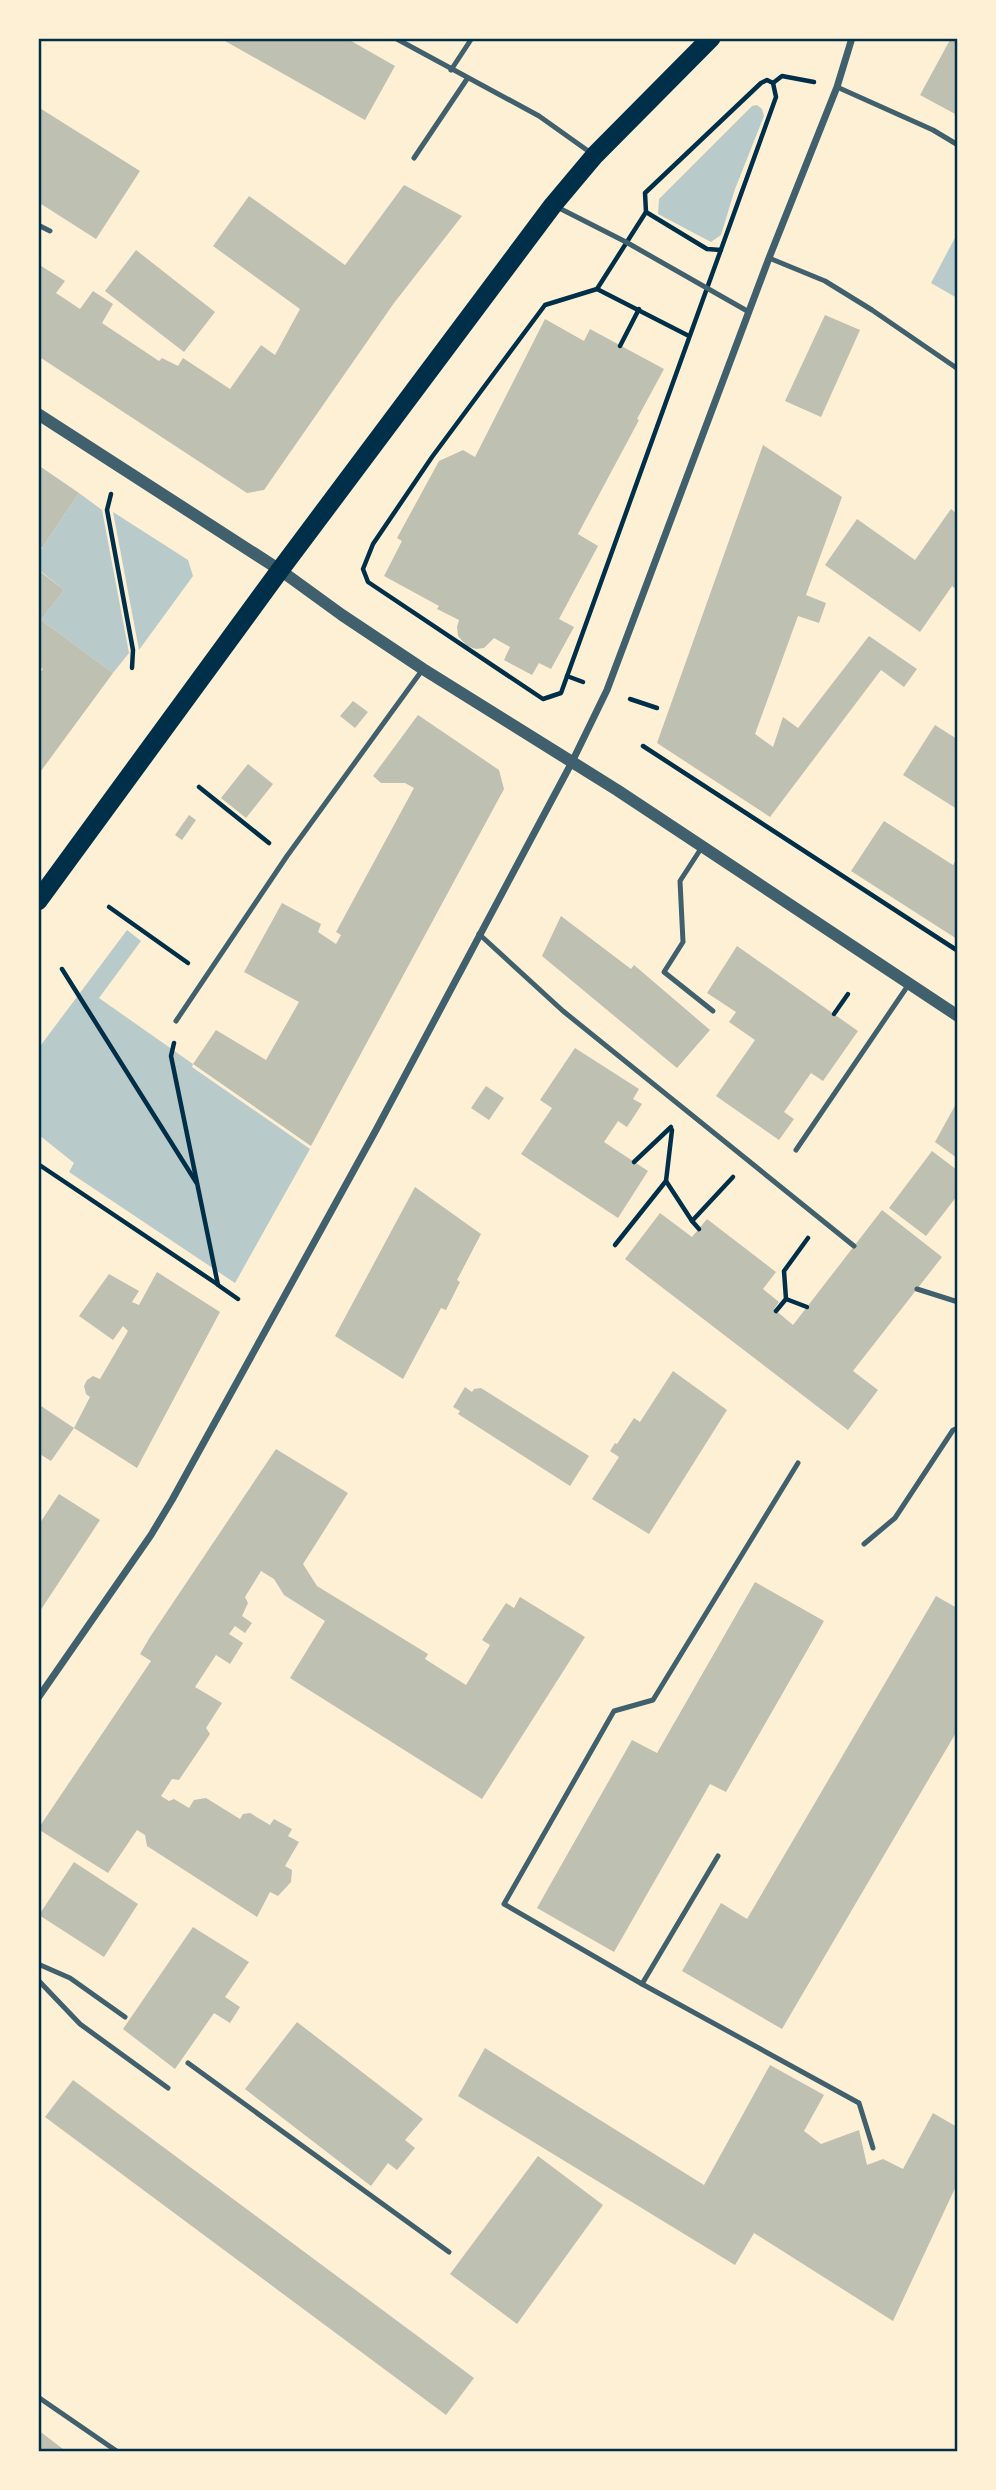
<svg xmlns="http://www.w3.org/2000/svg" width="996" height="2490" viewBox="0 0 996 2490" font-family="Barlow,sans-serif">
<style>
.green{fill:#b9caca}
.building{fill:#bec0b2}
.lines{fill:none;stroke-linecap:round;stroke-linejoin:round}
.path{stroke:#003049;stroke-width:4.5}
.service{stroke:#3f606c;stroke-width:5}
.minor{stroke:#3f606c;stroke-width:7}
.tertiary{stroke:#3f606c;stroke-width:12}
.trunk{stroke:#003049;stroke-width:19}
.neatline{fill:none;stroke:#003049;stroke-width:2.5}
</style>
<rect width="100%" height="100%" fill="#fdf0d5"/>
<g class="green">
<path d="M757,105L762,109L764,116L735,189L721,235L711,242L658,214L659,199L752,106Z"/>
<path d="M957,234V298L931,283Z"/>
<path d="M79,493L102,510L129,653L113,673L41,620L64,590L39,570L38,554Z"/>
<path d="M113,512L188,560L193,576L139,650Z"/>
<path d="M127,930L141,941L99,998L193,1064L192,1067L310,1149L235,1283L69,1172L74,1163L39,1135L38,1049Z"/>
</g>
<g class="building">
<path d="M227,38H346L395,66L365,120L225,41Z"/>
<path d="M951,38H957V115L920,95Z"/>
<path d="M38,107L140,171L96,239L38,202Z"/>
<path d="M404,185L462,216L394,303L264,490L247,493L38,356V264L65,281L56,293L80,309L93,291L113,304L102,323L159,361L162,358L178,366L183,358L230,389L261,345L275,355L300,309L213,246L249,196L345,265Z"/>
<path d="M136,250L215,312L184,352L105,291Z"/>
<path d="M825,315L860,330L821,417L785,401Z"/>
<path d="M545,319L584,341L590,329L664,369L637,419L639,420L578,534L598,546L559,619L574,627L551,669L539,663L532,675L504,660L510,647L494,638L484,648L476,649L467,646L458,636L457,627L459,620L437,609L439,606L384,576L402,541L397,538L439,461L463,450L475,457Z"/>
<path d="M763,445L842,497L806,595L826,603L819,623L798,616L755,734L773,747L783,717L798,728L869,636L917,669L904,687L881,670L770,817L657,743Z"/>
<path d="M38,465L79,493L42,548L38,545Z"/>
<path d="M951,509L957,514V590L952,586L920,632L825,565L857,519L915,560Z"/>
<path d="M38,570L64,590L41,620L113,673L38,775V675L43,669L38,666Z"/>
<path d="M353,701L368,712L355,728L340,716Z"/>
<path d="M418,715L499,770L504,789L311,1146L193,1064L216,1030L266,1060L299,1002L244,972L282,903L321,924L318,932L336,944L341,935L336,932L414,788L405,783H381L373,776Z"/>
<path d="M935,725L957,739V809L903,775Z"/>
<path d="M248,764L273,784L246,818L221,798Z"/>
<path d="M189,815L196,820L182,840L175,835Z"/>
<path d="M884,821L953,865L957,858V939L851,871Z"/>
<path d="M561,916L631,969L634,965L710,1030L677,1068L542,956Z"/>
<path d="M737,946L858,1031L823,1081L811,1073L784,1112L794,1119L779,1140L716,1096L755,1040L729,1022L736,1012L707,993Z"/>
<path d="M575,1048L639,1089L633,1099L642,1104L627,1127L618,1121L604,1142L648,1171L618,1218L521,1154L552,1108L540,1100Z"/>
<path d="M486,1086L504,1098L489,1120L471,1108Z"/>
<path d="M957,1102V1158L935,1142Z"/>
<path d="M932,1151L957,1170V1196L926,1236L889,1208Z"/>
<path d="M415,1187L481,1234L457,1280L460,1282L446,1310L441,1308L403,1379L335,1336Z"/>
<path d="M882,1210L942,1257L853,1371L878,1390L848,1430L625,1259L660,1213L692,1237L707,1219L776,1272L763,1289L779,1302L774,1309L793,1325Z"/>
<path d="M157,1272L220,1312L137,1468L74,1428L51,1461L38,1453V1404L74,1428L90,1397L86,1394L84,1386L87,1380L93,1376L100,1379L128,1331L123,1326L113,1340L79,1316L109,1274L139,1291L132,1302L139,1305Z"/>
<path d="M673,1371L727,1410L649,1534L592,1499L619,1457L610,1451L615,1443L617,1444L634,1418L640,1422Z"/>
<path d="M465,1387L472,1392L474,1389L481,1388L589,1456L570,1486L458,1414L460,1411L453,1407Z"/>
<path d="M276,1449L348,1493L303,1564L317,1586L428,1654L425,1659L466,1685L490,1645L482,1640L506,1603L514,1608L520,1597L585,1637L482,1799L290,1678L325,1621L284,1595L274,1579L261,1571L245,1597L248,1603L242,1616L252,1623L245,1633L235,1626L229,1634L243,1643L230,1664L216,1655L195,1687L222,1703L206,1728L210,1734L179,1780L172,1779L161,1796L169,1801L174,1799L189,1808L194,1800L206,1798L240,1819L243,1814L250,1813L270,1825L274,1819L292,1829L288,1836L299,1842L285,1866L292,1870L291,1882L278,1896L270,1892L257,1917L147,1846L145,1835L137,1830L108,1873L38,1829L151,1661L140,1654L150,1637Z"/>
<path d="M59,1494L100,1520L38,1614V1526Z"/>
<path d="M755,1582L824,1621L726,1792L710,1784L614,1952L537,1908L632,1740L657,1753Z"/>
<path d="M936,1596L957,1608V1731L782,2029L682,1971L721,1903L747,1919Z"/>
<path d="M74,1862L138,1904L104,1957L39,1915Z"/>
<path d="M193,1927L249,1962L225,1997L240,2007L230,2023L214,2013L175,2069L123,2029Z"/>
<path d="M297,2022L423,2119L405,2140L415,2148L397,2170L388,2163L371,2186L245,2089Z"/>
<path d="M485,2048L704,2185L770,2065L824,2095L804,2131L821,2144L859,2130L867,2165L883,2159L903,2169L933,2113L957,2127V2184L893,2321L754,2233L735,2265L458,2096Z"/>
<path d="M73,2080L474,2378L446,2415L45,2117Z"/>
<path d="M538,2156L603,2205L517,2324L450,2274Z"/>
<path d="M38,2430L67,2452H38Z"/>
</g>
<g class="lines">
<g class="path">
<path d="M767,80L773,83L776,97L561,693L543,699L368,582L363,569L373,544L432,457L545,305L597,289L646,212L645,193L761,83Z"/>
<path d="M773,83L782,76L814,82"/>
<path d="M646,212L707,249L721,250"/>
<path d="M597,289L689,336"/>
<path d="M620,346L639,309"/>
<path d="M111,494L107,510L133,650L132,668"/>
<path d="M567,676L583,682"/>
<path d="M630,699L657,708"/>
<path d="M643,746L958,951"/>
<path d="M199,787L269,843"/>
<path d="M109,907L188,963"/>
<path d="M62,969L196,1182"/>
<path d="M834,1014L848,994"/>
<path d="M174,1043L171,1056L218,1285L238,1299"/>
<path d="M672,1130L666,1181L692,1221L733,1177"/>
<path d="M634,1162L671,1127"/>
<path d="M38,1164L217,1284"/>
<path d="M692,1221L699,1229"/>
<path d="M615,1245L666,1181"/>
<path d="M786,1299L807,1307"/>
<path d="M776,1311L786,1299L784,1271L808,1238"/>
</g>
<g class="service">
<path d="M395,38L539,116L591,153"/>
<path d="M451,70L472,38"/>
<path d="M837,87L933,130L958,145"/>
<path d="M414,158L467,79"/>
<path d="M555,206L626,242L749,312"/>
<path d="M38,225L50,231"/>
<path d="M769,258L825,281L872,310L958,369"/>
<path d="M702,847L680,881L683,942L664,972L713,1011"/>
<path d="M479,934L563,1011L854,1246"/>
<path d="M176,1021L287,856L423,669"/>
<path d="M796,1150L909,984"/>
<path d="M917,1289L958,1302"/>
<path d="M864,1544L895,1518L953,1430L958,1428"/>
<path d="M718,1856L642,1984L504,1904L614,1711L653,1700L798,1463"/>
<path d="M38,1964L70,1978L125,2017"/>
<path d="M38,1980L80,2024L168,2088"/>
<path d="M642,1984L859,2103L873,2148"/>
<path d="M188,2063L449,2252"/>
<path d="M38,2397L118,2452"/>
</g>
<path class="minor" d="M38,1698L151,1535L172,1500L376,1130L572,762L607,690L769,258L837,87L852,38"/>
<path class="tertiary" d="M38,414L280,570L342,615L423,669L617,790L958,1016"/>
<path class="trunk" d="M38,901L280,570L553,205L595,155L711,38"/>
</g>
<rect width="996" height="2490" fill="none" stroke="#fdf0d5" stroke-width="80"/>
<rect x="40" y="40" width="916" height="2410" class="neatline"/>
</svg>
